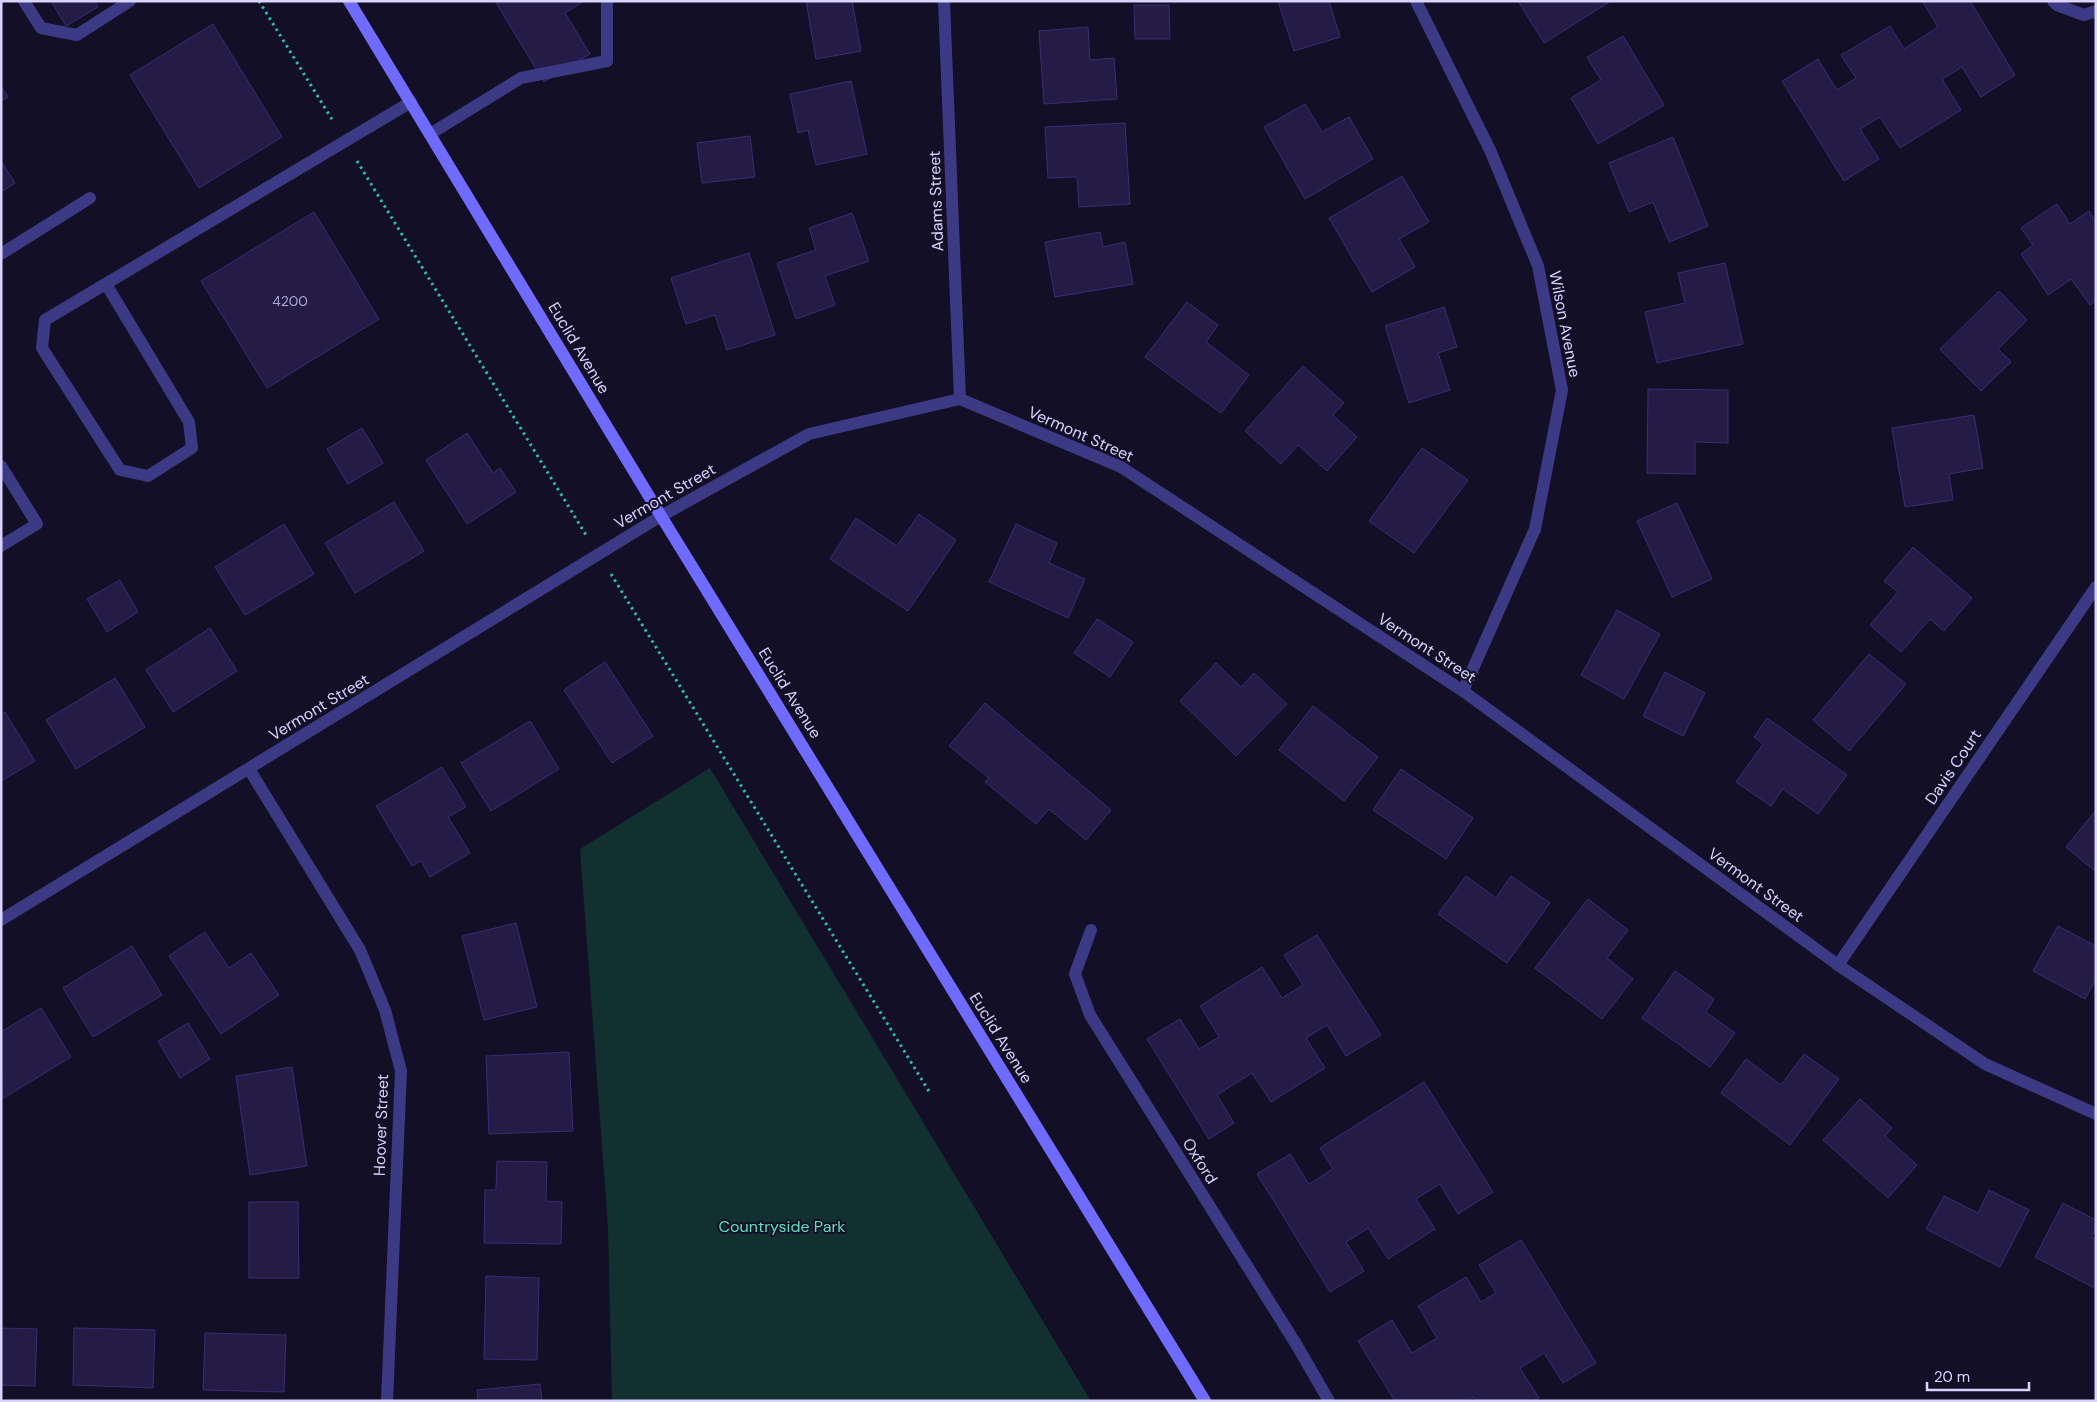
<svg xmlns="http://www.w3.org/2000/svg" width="2097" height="1402" viewBox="0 0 2097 1402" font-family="'DM Sans',sans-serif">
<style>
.green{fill:#12302f}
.building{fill:#241b47;stroke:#3b2d73}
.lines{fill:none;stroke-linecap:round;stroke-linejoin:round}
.path{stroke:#2fb8b0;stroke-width:3;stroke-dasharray:2.5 4;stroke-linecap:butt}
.lane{stroke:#3d3a85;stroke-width:12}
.street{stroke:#3d3a85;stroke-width:12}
.secondary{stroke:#6f6bff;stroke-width:12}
.labels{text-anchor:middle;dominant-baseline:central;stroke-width:4;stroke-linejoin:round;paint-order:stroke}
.number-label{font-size:14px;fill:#aca6d1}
.street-label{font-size:16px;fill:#d9d4ff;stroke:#130f26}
.park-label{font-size:16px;fill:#5fe0c0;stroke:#130f26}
</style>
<rect width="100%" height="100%" fill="#130f26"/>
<path class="green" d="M710,768L1091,1401H612L608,1227L580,849Z"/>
<g class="building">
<path d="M51,1H95L98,7L66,26Z"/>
<path d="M495,1H584L565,13L590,54L544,82Z"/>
<path d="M806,1H852L861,51L816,59Z"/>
<path d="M1278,1H1329L1340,37L1294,51Z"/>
<path d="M1518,1H1611L1544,43Z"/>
<path d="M1922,1H1970L2015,75L1981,97L1962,67L1942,79L1961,110L1900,148L1880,117L1860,129L1879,159L1844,181L1782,81L1818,59L1837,90L1856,78L1841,55L1890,26L1904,49L1938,27Z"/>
<path d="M1134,5H1169L1170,39H1135Z"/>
<path d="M213,24L282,137L199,188L130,75Z"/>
<path d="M1088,27L1090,60L1114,58L1117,99L1044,104L1039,31Z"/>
<path d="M1623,36L1664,105L1598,144L1571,98L1601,80L1587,57Z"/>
<path d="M851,81L867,154L816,165L808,130L798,133L790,94Z"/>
<path d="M1,86L8,97L1,101Z"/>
<path d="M1305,104L1322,132L1349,117L1373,159L1305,199L1264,127Z"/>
<path d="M1125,123L1130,204L1079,207L1077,177L1048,178L1045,127Z"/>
<path d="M750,136L755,177L702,183L697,143Z"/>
<path d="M1673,137L1708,226L1669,242L1653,202L1629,212L1609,163Z"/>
<path d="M1,161L15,183L1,192Z"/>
<path d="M1402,176L1429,222L1399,239L1415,267L1372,292L1329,218Z"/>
<path d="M2057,204L2070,224L2089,211L2096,222V301L2090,305L2071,279L2048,295L2021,254L2033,245L2021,228Z"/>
<path d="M314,212L379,319L267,388L201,281Z"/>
<path d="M852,213L869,261L825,276L835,305L796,319L777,263L816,250L809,228Z"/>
<path d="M1100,232L1103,247L1125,242L1133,284L1055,297L1045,242Z"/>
<path d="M749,253L775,335L727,350L715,315L686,324L671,278Z"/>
<path d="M1725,263L1743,344L1657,363L1645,312L1685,303L1678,273Z"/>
<path d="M1999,291L2027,320L1998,349L2011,362L1981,391L1940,349Z"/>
<path d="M1187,302L1218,325L1206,342L1249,375L1221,413L1145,357Z"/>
<path d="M1444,307L1457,347L1438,353L1450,390L1409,403L1385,326Z"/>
<path d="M1303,366L1344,403L1333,415L1357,437L1327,471L1298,445L1281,464L1245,431Z"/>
<path d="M1648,389L1728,390V443L1695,442V474L1647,473Z"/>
<path d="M1974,415L1983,468L1949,474L1953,500L1905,507L1892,428Z"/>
<path d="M362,428L383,463L348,484L327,449Z"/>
<path d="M467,433L493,473L500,468L516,492L467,524L426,460Z"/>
<path d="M1422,448L1468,480L1414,553L1369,521Z"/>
<path d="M394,502L424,551L355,593L325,543Z"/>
<path d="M1677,503L1712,579L1672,597L1637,521Z"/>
<path d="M919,514L956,540L908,611L830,559L856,518L897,546Z"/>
<path d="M284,524L314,574L245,615L215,567Z"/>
<path d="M1016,524L1057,543L1049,563L1085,579L1068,618L989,582Z"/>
<path d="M1913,547L1972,598L1944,631L1930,619L1901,652L1870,625L1898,592L1884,581Z"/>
<path d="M120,580L138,612L107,632L87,599Z"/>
<path d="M1617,610L1660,634L1624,699L1581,675Z"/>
<path d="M1097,619L1133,642L1110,677L1074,653Z"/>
<path d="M210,628L237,671L173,712L146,670Z"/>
<path d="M1869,654L1906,684L1849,751L1813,720Z"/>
<path d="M605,662L653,736L612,763L564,690Z"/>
<path d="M1216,663L1241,687L1254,673L1287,704L1236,756L1180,701Z"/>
<path d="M1665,672L1705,693L1683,736L1643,716Z"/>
<path d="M115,678L145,727L76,769L46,720Z"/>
<path d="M985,703L1111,810L1086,840L1049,809L1036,824L985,782L989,778L949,746Z"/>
<path d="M1313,706L1378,757L1344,801L1279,750Z"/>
<path d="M5,712L35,761L1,781V714Z"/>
<path d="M1767,718L1847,775L1818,814L1783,789L1771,806L1736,782L1763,744L1754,737Z"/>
<path d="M530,721L559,769L491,811L461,763Z"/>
<path d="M442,767L466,807L448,817L470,853L430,877L421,861L412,866L376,806Z"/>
<path d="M1401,769L1473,818L1446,859L1373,810Z"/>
<path d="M2096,810V872L2066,847Z"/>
<path d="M1466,876L1496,898L1511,876L1550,903L1507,963L1438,914Z"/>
<path d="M1588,899L1628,930L1607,958L1633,979L1602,1019L1535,968Z"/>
<path d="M516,923L537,1007L484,1020L462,936Z"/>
<path d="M2058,926L2096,946V979L2085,999L2033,971Z"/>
<path d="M205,932L229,968L251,953L279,995L221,1034L169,956Z"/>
<path d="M1317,935L1381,1035L1346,1056L1327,1025L1306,1038L1325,1068L1271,1102L1252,1073L1217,1095L1234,1123L1209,1139L1147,1039L1180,1019L1199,1049L1219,1037L1200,1006L1262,967L1282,998L1303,985L1284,955Z"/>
<path d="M132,946L162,995L93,1037L63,988Z"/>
<path d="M1675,971L1714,999L1706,1012L1735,1033L1710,1067L1642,1018Z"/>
<path d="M41,1008L71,1057L2,1099L1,1032Z"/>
<path d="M188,1023L210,1059L180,1078L158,1041Z"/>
<path d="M569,1052L573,1131L489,1134L486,1056Z"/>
<path d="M1804,1054L1839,1079L1790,1145L1721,1093L1746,1059L1781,1085Z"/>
<path d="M292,1067L307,1166L250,1175L236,1076Z"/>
<path d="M1424,1082L1493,1192L1458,1214L1440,1184L1416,1199L1435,1229L1388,1259L1368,1228L1346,1242L1364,1271L1330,1292L1257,1174L1290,1154L1309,1184L1333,1169L1320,1148Z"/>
<path d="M1860,1099L1892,1128L1885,1136L1917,1165L1888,1198L1823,1140Z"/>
<path d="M497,1161L547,1162L546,1201L562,1202L561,1244L484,1243L485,1190H496Z"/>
<path d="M1989,1190L2029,1210L2000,1267L1926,1229L1944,1196L1978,1213Z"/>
<path d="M249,1202H298L299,1278H249Z"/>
<path d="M2063,1203L2096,1220V1228L2091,1237L2096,1239V1289L2035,1257Z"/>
<path d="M1521,1240L1596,1363L1563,1383L1544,1353L1520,1368L1539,1398L1534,1401H1475L1473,1397L1466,1401H1395L1358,1341L1392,1320L1412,1353L1437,1338L1418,1306L1466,1277L1481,1302L1496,1293L1479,1265Z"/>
<path d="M486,1276L539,1278L537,1360L484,1359Z"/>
<path d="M1,1328L37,1329L35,1386L1,1385Z"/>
<path d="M74,1328L155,1330L153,1388L73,1385Z"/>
<path d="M205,1333L286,1335L284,1392L203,1390Z"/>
<path d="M540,1384L542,1401H478L477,1390Z"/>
</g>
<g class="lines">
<g class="path">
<path d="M259,1L333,121"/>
<path d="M357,161L586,535"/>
<path d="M611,574L930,1093"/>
</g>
<g class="lane">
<path d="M24,1L41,28L77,35L130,1"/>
<path d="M430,134L521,78L607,61V1"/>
<path d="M1,254L90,198"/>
<path d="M106,284L189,422L192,448L148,476L120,470L42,348L45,320L411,102"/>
<path d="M1,466L37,524L1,546"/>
</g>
<g class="street">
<path d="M944,1L960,399"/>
<path d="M1416,1L1490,150L1538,266L1562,390L1535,529L1463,691"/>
<path d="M2053,1L2057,5L2084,15L2096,11"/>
<path d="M249,769L360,950L385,1010L401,1071L387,1401"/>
<path d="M1,920L661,516L809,434L960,399L1121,467L1463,691L1838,965L1985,1064L2096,1114"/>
<path d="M1091,930L1075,974L1090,1015L1296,1344L1329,1401"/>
<path d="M1838,965L2096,587"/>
</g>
<path class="secondary" d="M349,1L661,516L1205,1401"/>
</g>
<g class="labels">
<g class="number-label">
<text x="290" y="301">4200</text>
</g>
<g class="street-label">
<text transform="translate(936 201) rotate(-92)">Adams Street</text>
<text transform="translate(1565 324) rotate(79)">Wilson Avenue</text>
<text transform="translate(579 348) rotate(59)">Euclid Avenue</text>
<text transform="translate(1081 434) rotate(24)">Vermont Street</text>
<text transform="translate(665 496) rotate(-30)">Vermont Street</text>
<text transform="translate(1427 648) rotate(33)">Vermont Street</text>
<text transform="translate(790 693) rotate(58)">Euclid Avenue</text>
<text transform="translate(319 707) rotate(-31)">Vermont Street</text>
<text transform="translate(1953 767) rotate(-56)">Davis Court</text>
<text transform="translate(1756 885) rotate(36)">Vermont Street</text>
<text transform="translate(1001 1038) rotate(58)">Euclid Avenue</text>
<text transform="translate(381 1125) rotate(-88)">Hoover Street</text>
<text transform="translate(1200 1161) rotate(58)">Oxford</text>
</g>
<g class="park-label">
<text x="782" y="1226">Countryside Park</text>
</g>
</g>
<rect width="2097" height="1402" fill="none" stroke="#d9d4ff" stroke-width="5"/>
<path d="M1927 1382v8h102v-8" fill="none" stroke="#d9d4ff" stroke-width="2.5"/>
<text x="1934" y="1382" font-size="15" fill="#d9d4ff" stroke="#130f26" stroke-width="4" paint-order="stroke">20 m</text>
</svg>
